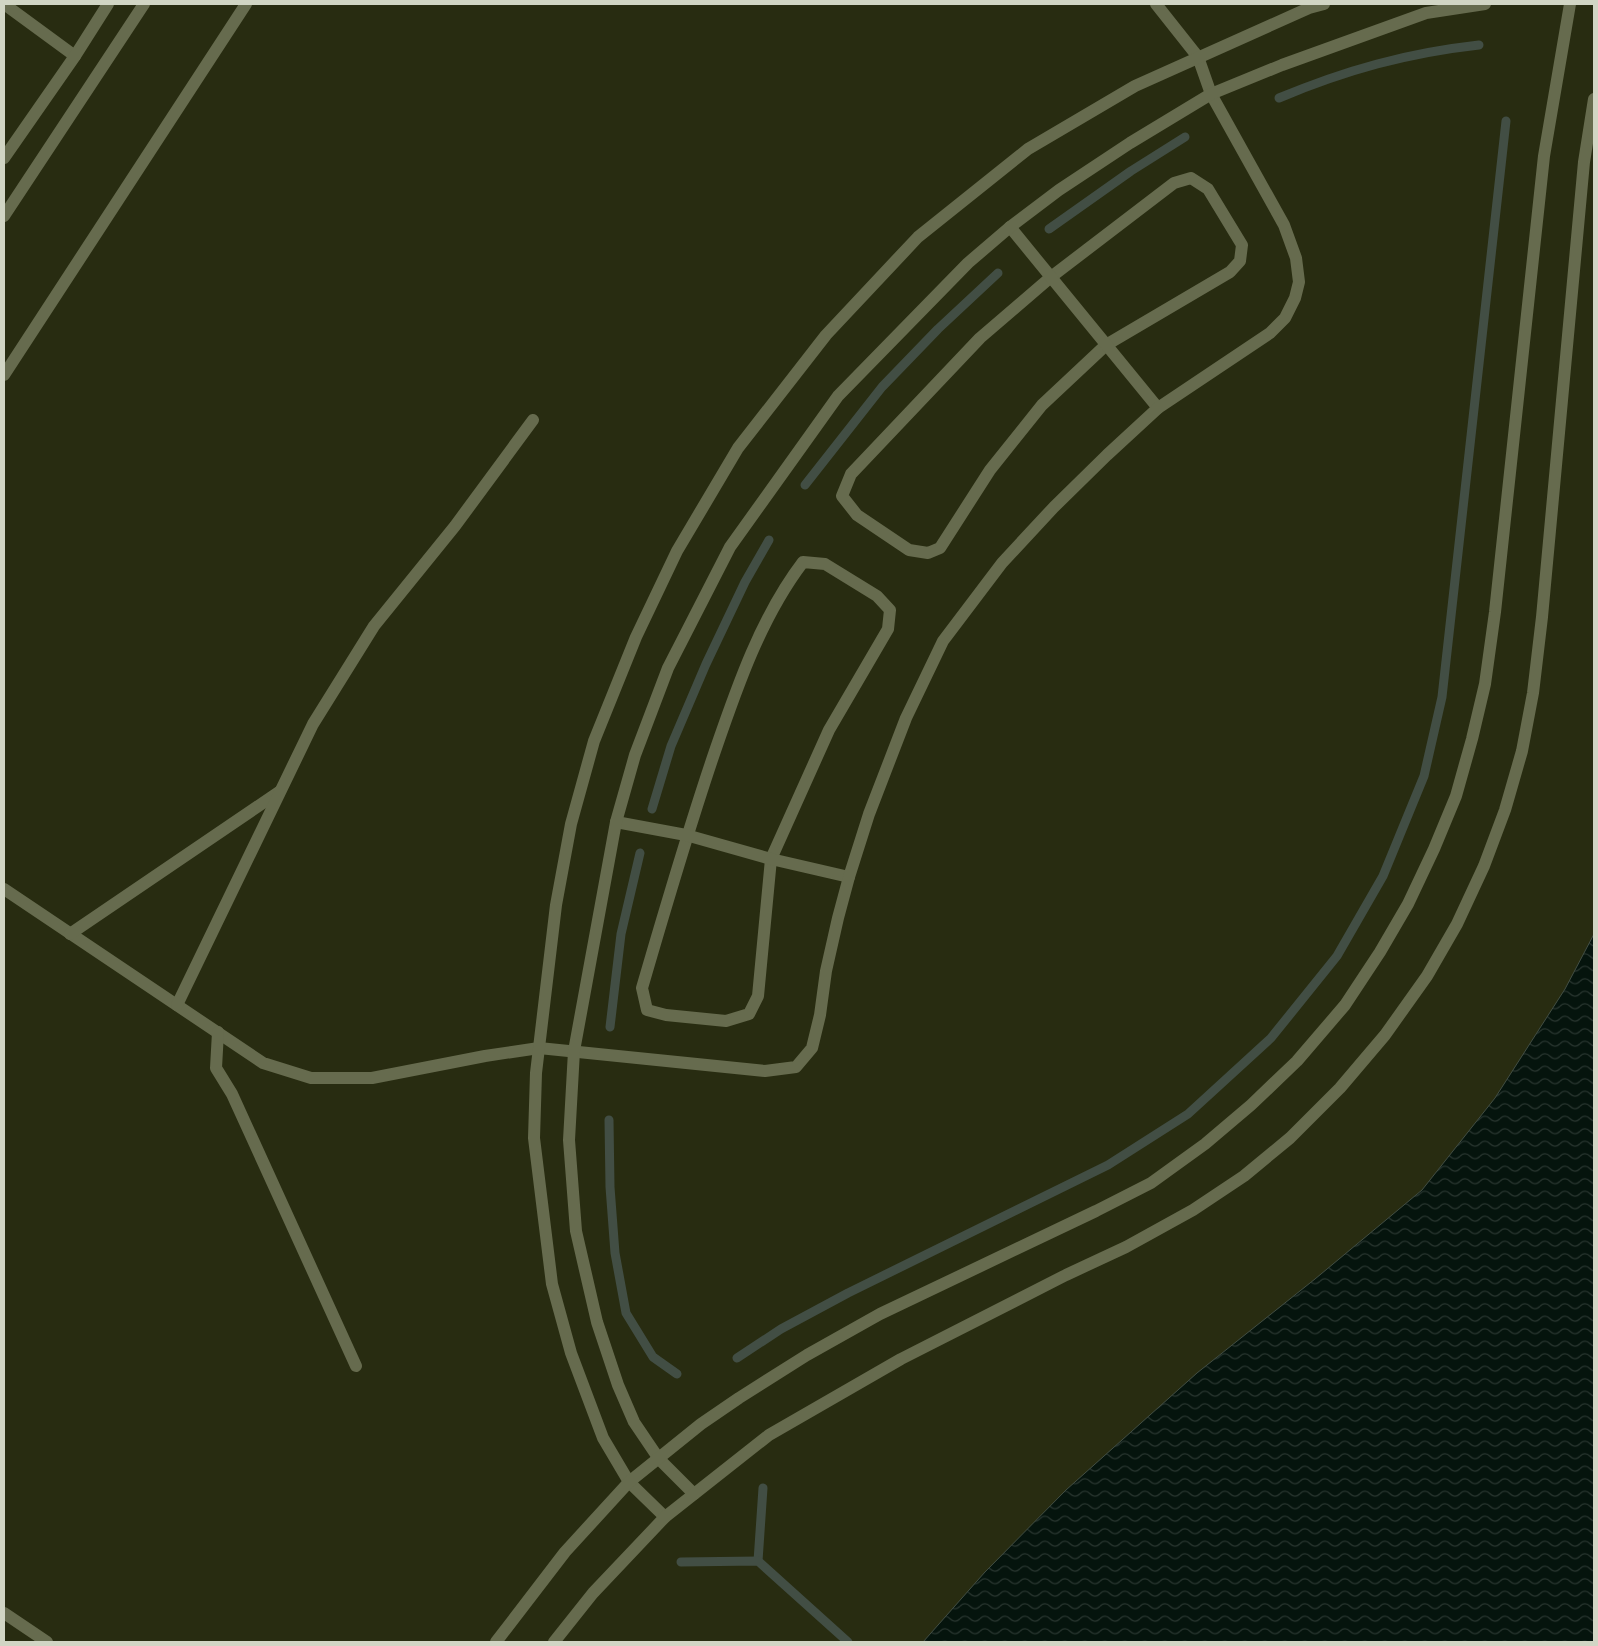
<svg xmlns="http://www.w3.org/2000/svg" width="1598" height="1646" viewBox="0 0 1598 1646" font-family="Jost,sans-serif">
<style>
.water{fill:url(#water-waves);stroke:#424e44}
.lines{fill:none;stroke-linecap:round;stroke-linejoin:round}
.stream{stroke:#424e44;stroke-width:9}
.minor{stroke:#666b4e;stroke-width:12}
</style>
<defs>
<pattern id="water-waves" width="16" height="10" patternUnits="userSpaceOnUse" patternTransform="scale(1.25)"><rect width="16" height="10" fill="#05140d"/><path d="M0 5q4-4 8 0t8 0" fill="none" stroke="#28352f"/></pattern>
</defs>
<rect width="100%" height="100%" fill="#282c11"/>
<path class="water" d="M1594,934V1642H923L985,1572L1066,1490L1197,1373L1315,1279L1422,1190L1495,1098L1565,989Z"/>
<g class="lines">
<g class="stream">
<path d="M1279,98C1346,70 1407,53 1479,45"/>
<path d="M1049,229L1131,171L1185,137"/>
<path d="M805,485L882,387L938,329L998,273"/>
<path d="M652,809L671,746L706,664L745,582L769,540"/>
<path d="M610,1027L621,934L640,853"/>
<path d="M609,1120L610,1187L615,1253L626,1313L653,1357L677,1374"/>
<path d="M737,1358L781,1329L848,1293L1108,1165L1188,1114L1271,1038L1337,956L1383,876L1424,776L1442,697L1506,121"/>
<path d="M758,1561L763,1488"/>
<path d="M681,1562L758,1561L848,1642"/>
</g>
<g class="minor">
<path d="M4,4L75,56"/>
<path d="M4,158L75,56L108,4"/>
<path d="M1191,178L1208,189L1242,245L1240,261L1230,272L1106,345L1042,405L990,470L940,548L928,553L909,550L857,515L842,496L851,474L980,338L1051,277L1174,183Z"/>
<path d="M4,216L144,4"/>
<path d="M1010,227L1158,408"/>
<path d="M4,375L246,4"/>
<path d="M803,562L825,564L877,596L890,610L888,629L829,730L771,859L758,996L749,1014L726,1021L666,1015L647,1010L642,988C665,909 688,830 715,751C737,687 761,617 803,562Z"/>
<path d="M616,822L686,835L771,859L849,877"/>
<path d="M4,889L263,1063L311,1078H372L485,1056L539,1048L765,1071L796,1067L812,1048L820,1015L826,971L838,918L849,877L869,814L906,718L943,641L1002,563L1054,507L1107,455L1158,408L1270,333L1285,318L1295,298L1299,282L1296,258L1284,225L1211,94L1198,57L1156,4"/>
<path d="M70,934L279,792"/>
<path d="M177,1005L313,724L374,626L455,526L533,420"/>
<path d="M218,1032L216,1068L232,1094L356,1366"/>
<path d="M694,1494L659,1459L634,1422L618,1385L597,1322L576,1231L569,1140L574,1051L616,822L635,755L668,668L730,547L838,396L968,263L1010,227L1059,190L1130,143L1211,94L1282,65L1426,13L1485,4"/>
<path d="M665,1517L629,1482L603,1438L571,1353L552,1284L534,1138L536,1073L556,905L571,824L594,741L636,637L677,551L738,448L826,335L918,237L1028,149L1135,86L1309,8L1324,4"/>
<path d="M4,1613L47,1642"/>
<path d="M496,1642L565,1552L629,1482L701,1424L739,1398L807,1355L880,1314L1096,1211L1151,1183L1205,1144L1251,1105L1297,1061L1345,1005L1380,952L1408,904L1434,849L1456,796L1472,739L1485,684L1495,612L1544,156L1570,4"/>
<path d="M554,1642L593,1593L665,1517L769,1435L901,1359L1066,1275L1126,1247L1193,1210L1244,1176L1290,1138L1340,1088L1385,1035L1427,976L1457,924L1484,866L1505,810L1522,751L1533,693L1542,617L1584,162L1594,99"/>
</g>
</g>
<rect width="1598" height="1646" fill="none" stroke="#d1d5c4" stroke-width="10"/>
</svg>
